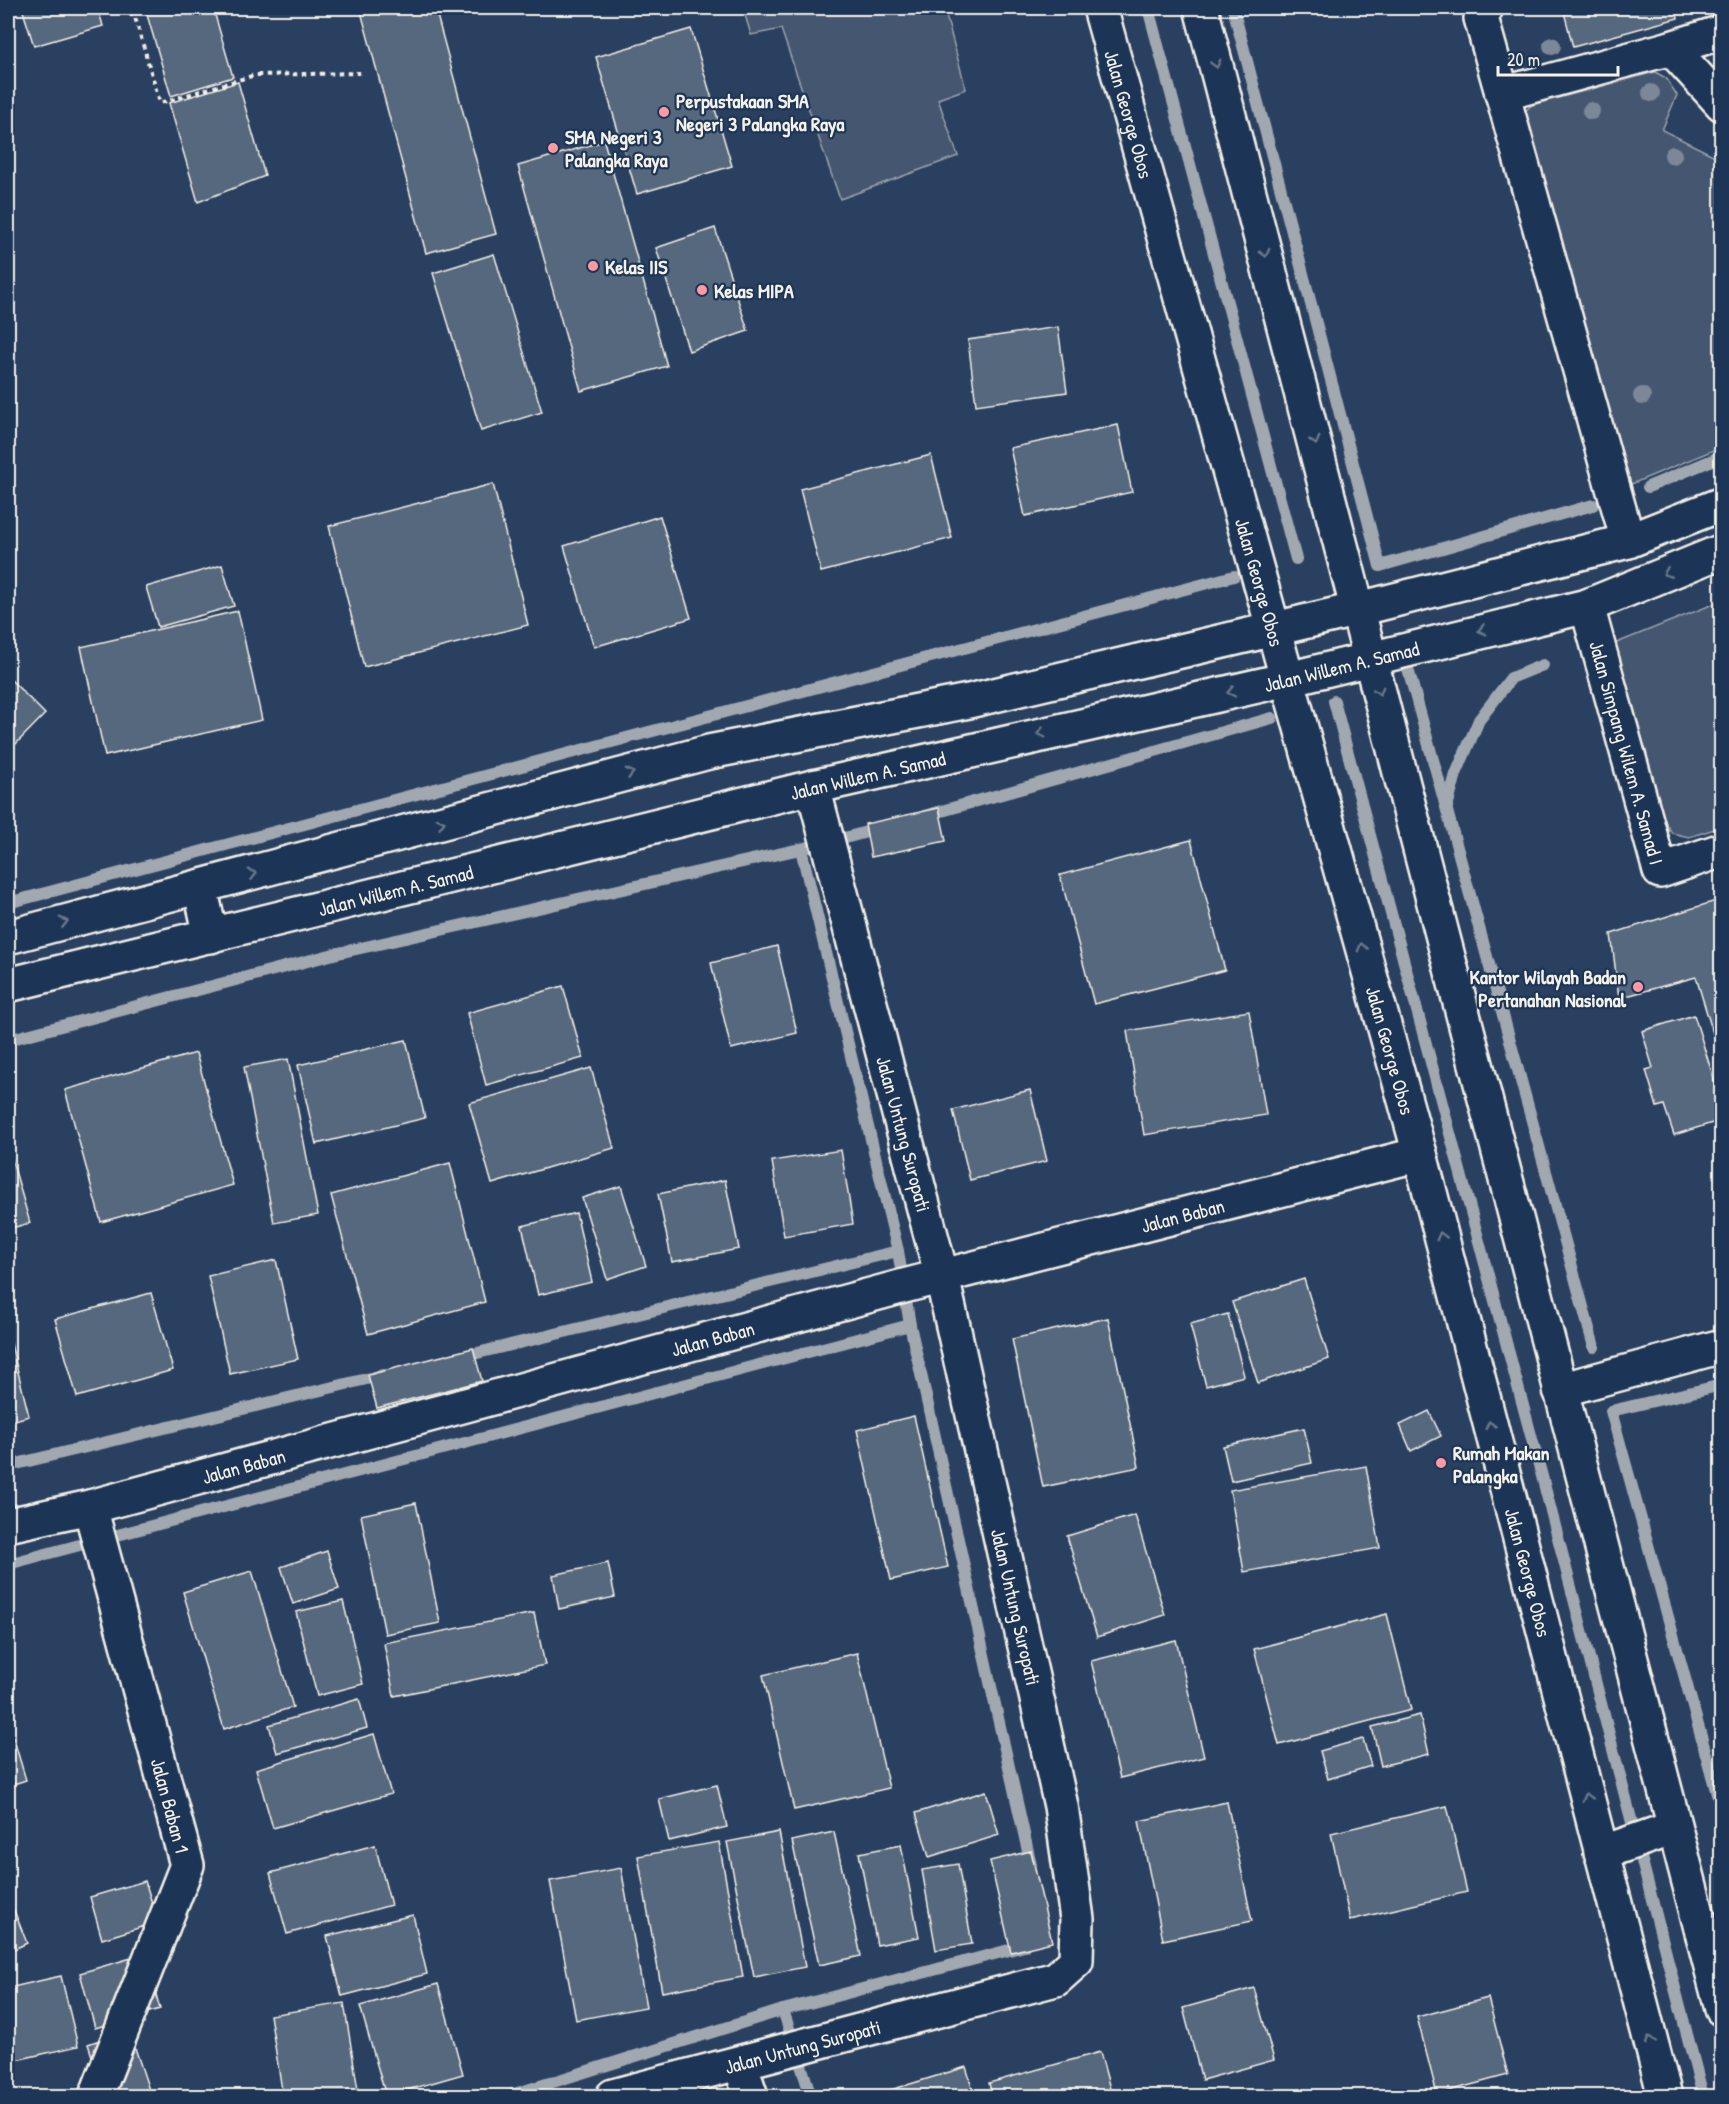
<svg xmlns="http://www.w3.org/2000/svg" width="1729" height="2104" viewBox="0 0 1729 2104" font-family="'Patrick Hand',sans-serif">
<style>
.green{fill:#445771;stroke:#9ca4ac;stroke-width:1.5}
.lines{fill:none;stroke-linecap:round;stroke-linejoin:round}
.stream{stroke:#a1a8b0;stroke-width:12}
.building{fill:#56677d;stroke:#f4f1e8;stroke-width:1.5}
.minor-casing{stroke:#f4f1e8;stroke-width:38}
.major-casing{stroke:#f4f1e8;stroke-width:38}
.path{stroke:#f4f1e8;stroke-width:4;stroke-dasharray:4.5 4.5;stroke-linecap:butt}
.minor{stroke:#1d3557;stroke-width:33}
.major{stroke:#1d3557;stroke-width:33}
.tree{fill:#7c8897}
.oneway{stroke:#68778a}
.poi-dot{fill:#ff9aa2;stroke:#1d3557;stroke-width:2}
.labels{text-anchor:middle;dominant-baseline:central;stroke-width:4.5;stroke-linejoin:round;paint-order:stroke}
.poi-label{font-size:20px;font-weight:bold;fill:#f4f1e8;stroke:#1d3557;text-anchor:start}
.street-label{font-size:20px;fill:#f4f1e8;stroke:#1d3557}
</style>
<rect width="100%" height="100%" fill="#2a4060"/>
<filter id="ink" filterUnits="userSpaceOnUse"><feTurbulence type="fractalNoise" baseFrequency=".0167" numOctaves="2"/><feDisplacementMap in="SourceGraphic" scale="12" xChannelSelector="R" yChannelSelector="G"/><feConvolveMatrix kernelMatrix="1 2 1 2 8 2 1 2 1" color-interpolation-filters="sRGB"/></filter>
<g filter="url(#ink)">
<g class="green">
<path d="M743,8H944L966,89L938,99L958,156L840,199L781,29L751,35Z"/>
<path d="M1655,72L1666,78L1677,95L1662,130L1721,159V447L1629,485L1524,112L1532,105Z"/>
<path d="M1721,601V827L1689,837L1672,833L1660,815L1614,644Z"/>
</g>
<g class="lines">
<g class="stream">
<path d="M1148,8L1296,559"/>
<path d="M1233,8L1380,566L1593,505"/>
<path d="M1648,487L1722,456"/>
<path d="M1407,665L1594,1347"/>
<path d="M1334,701L1543,1480L1703,2096"/>
<path d="M1447,807L1456,774L1479,720L1511,678L1543,665"/>
<path d="M924,816L1272,718"/>
<path d="M8,903L1234,576"/>
<path d="M8,1040L334,954L827,843L881,828"/>
<path d="M898,1251L910,1325"/>
<path d="M461,1357L898,1251L801,849"/>
<path d="M1722,1385L1611,1411L1722,1812"/>
<path d="M8,1466L383,1375"/>
<path d="M8,1564L910,1325L1031,1865"/>
<path d="M508,2096L783,2010"/>
<path d="M811,2096L783,2010L1024,1946"/>
</g>
</g>
<g class="building">
<path d="M22,8H98L103,26L34,46Z"/>
<path d="M145,8H213L233,77L171,96Z"/>
<path d="M360,8H435L496,234L426,253Z"/>
<path d="M471,8H496L473,15Z"/>
<path d="M1563,8H1675L1678,18L1573,47Z"/>
<path d="M691,29L732,166L637,194L596,57Z"/>
<path d="M238,82L265,176L198,202L169,103Z"/>
<path d="M604,141L667,366L581,391L518,166Z"/>
<path d="M715,228L748,331L689,351L656,248Z"/>
<path d="M494,254L542,412L481,431L433,273Z"/>
<path d="M1058,327L1067,392L976,405L968,340Z"/>
<path d="M1118,425L1132,492L1025,516L1010,448Z"/>
<path d="M931,455L952,538L821,572L800,489Z"/>
<path d="M493,484L528,625L364,667L329,526Z"/>
<path d="M660,516L691,618L594,647L564,546Z"/>
<path d="M222,565L234,606L158,627L146,587Z"/>
<path d="M238,611L262,720L105,756L81,647Z"/>
<path d="M8,677L45,714L8,752Z"/>
<path d="M939,808L946,841L871,857L865,824Z"/>
<path d="M1191,840L1225,970L1094,1004L1060,875Z"/>
<path d="M1722,899V1063L1696,977L1619,998L1611,934Z"/>
<path d="M777,946L797,1033L731,1049L711,963Z"/>
<path d="M563,986L583,1058L486,1085L467,1013Z"/>
<path d="M1249,1011L1266,1115L1144,1135L1127,1031Z"/>
<path d="M1694,1015L1722,1105V1120L1674,1135L1664,1105L1657,1107L1646,1070L1653,1068L1642,1031Z"/>
<path d="M406,1040L425,1118L316,1144L298,1065Z"/>
<path d="M196,1053L233,1185L101,1222L65,1090Z"/>
<path d="M288,1059L318,1215L274,1223L244,1067Z"/>
<path d="M591,1068L614,1148L492,1184L469,1103Z"/>
<path d="M1030,1090L1047,1161L970,1180L953,1110Z"/>
<path d="M8,1146L30,1223L8,1229Z"/>
<path d="M841,1150L853,1224L784,1236L772,1161Z"/>
<path d="M450,1163L485,1302L368,1334L331,1195Z"/>
<path d="M725,1180L739,1249L672,1262L658,1194Z"/>
<path d="M621,1186L646,1266L607,1279L582,1198Z"/>
<path d="M576,1213L592,1282L538,1295L522,1226Z"/>
<path d="M276,1260L298,1359L230,1374L208,1276Z"/>
<path d="M1304,1279L1329,1359L1258,1383L1232,1302Z"/>
<path d="M151,1293L173,1370L77,1397L55,1319Z"/>
<path d="M1228,1314L1244,1376L1206,1386L1190,1324Z"/>
<path d="M1108,1318L1139,1467L1043,1487L1012,1339Z"/>
<path d="M8,1332L29,1416L8,1422Z"/>
<path d="M473,1348L482,1381L377,1408L368,1375Z"/>
<path d="M1429,1411L1441,1436L1411,1451L1400,1425Z"/>
<path d="M914,1416L948,1567L891,1580L857,1430Z"/>
<path d="M1304,1428L1312,1463L1231,1481L1223,1446Z"/>
<path d="M1366,1466L1380,1548L1244,1572L1230,1490Z"/>
<path d="M416,1503L440,1623L385,1634L361,1515Z"/>
<path d="M1135,1515L1165,1615L1097,1637L1067,1536Z"/>
<path d="M327,1551L339,1589L293,1604L281,1567Z"/>
<path d="M608,1563L615,1597L559,1609L553,1575Z"/>
<path d="M252,1571L293,1707L224,1729L183,1592Z"/>
<path d="M343,1601L363,1684L317,1696L296,1612Z"/>
<path d="M534,1613L545,1665L394,1696L384,1643Z"/>
<path d="M1387,1614L1411,1710L1279,1745L1254,1649Z"/>
<path d="M1176,1640L1204,1757L1120,1778L1091,1661Z"/>
<path d="M857,1653L889,1788L794,1810L763,1675Z"/>
<path d="M359,1699L367,1728L277,1753L269,1725Z"/>
<path d="M1420,1715L1429,1754L1381,1766L1372,1727Z"/>
<path d="M8,1720L26,1780L8,1786Z"/>
<path d="M374,1734L391,1794L273,1828L256,1769Z"/>
<path d="M1363,1739L1371,1766L1328,1779L1320,1751Z"/>
<path d="M717,1785L727,1827L669,1841L659,1799Z"/>
<path d="M986,1791L999,1835L929,1857L916,1813Z"/>
<path d="M1227,1802L1252,1921L1163,1940L1139,1821Z"/>
<path d="M1447,1806L1467,1892L1350,1920L1331,1833Z"/>
<path d="M779,1832L805,1967L754,1977L727,1842Z"/>
<path d="M834,1832L861,1956L819,1965L792,1841Z"/>
<path d="M719,1842L743,1977L662,1992L638,1856Z"/>
<path d="M375,1845L391,1905L287,1934L270,1873Z"/>
<path d="M901,1845L919,1937L877,1945L859,1853Z"/>
<path d="M1031,1851L1052,1942L1011,1952L990,1861Z"/>
<path d="M958,1864L972,1944L936,1950L922,1870Z"/>
<path d="M621,1868L646,2007L576,2020L550,1881Z"/>
<path d="M145,1881L158,1922L102,1939L90,1897Z"/>
<path d="M11,1903L27,1943L8,1952V1904Z"/>
<path d="M413,1915L427,1974L342,1996L327,1936Z"/>
<path d="M145,1954L160,2009L95,2028L80,1973Z"/>
<path d="M61,1976L78,2046L16,2060L8,2022V1988Z"/>
<path d="M438,1984L463,2074L386,2096L360,2006Z"/>
<path d="M1254,1988L1274,2060L1202,2080L1183,2008Z"/>
<path d="M1488,1998L1508,2075L1437,2094L1417,2017Z"/>
<path d="M344,2003L359,2096H283L270,2015Z"/>
<path d="M129,2030L151,2096H105L88,2044Z"/>
<path d="M1100,2052L1112,2096H992L989,2083Z"/>
<path d="M966,2067L975,2096H871Z"/>
</g>
<g class="lines">
<defs>
<g id="minor">
<path d="M1486,8L1481,18L1628,541"/>
<path d="M1722,32L1671,48L1722,104"/>
<path d="M1502,94L1671,48"/>
<path id="s1" d="M1587,606L1660,871L1722,850"/>
<path d="M200,887L211,936"/>
<path d="M1560,1390L1722,1346"/>
<path id="s2" d="M90,1507L187,1865L96,2096"/>
<path id="s3" d="M8,1525L90,1507L904,1286L1420,1154"/>
<path d="M740,2064L751,2096"/>
<path id="s4" d="M613,2096L1056,1979L1076,1961L1077,1919L1061,1806L942,1277L813,787"/>
</g>
<g id="major">
<path id="s5" d="M1100,8L1420,1154L1665,2096"/>
<path d="M1201,8L1722,2009"/>
<path d="M8,937L709,752L969,701L1359,609L1628,541L1722,504"/>
<path id="s6" d="M8,985L813,787L1288,679L1587,606L1722,551"/>
<path d="M1601,1853L1673,1828"/>
</g>
</defs>
<use href="#minor" class="minor-casing"/>
<use href="#major" class="major-casing"/>
<path class="path" d="M121,8L135,17L160,103L255,75L361,73"/>
<use href="#minor" class="minor"/>
<use href="#major" class="major"/>
</g>
<g class="tree">
<circle cx="1552" cy="46" r="9"/>
<circle cx="1651" cy="93" r="9"/>
<circle cx="1591" cy="111" r="9"/>
<circle cx="1673" cy="155" r="9"/>
<circle cx="1642" cy="396" r="9"/>
</g>
<defs><path id="oneway-chevron" d="M-2-3.5L2.5 0L-2 3.5" fill="none" stroke-width="1.6" stroke-linecap="round" stroke-linejoin="round" transform="scale(1.5)"/></defs>
<g class="oneway">
<use href="#oneway-chevron" transform="translate(1216 64) rotate(75)"/>
<use href="#oneway-chevron" transform="translate(1265 253) rotate(75)"/>
<use href="#oneway-chevron" transform="translate(1315 441) rotate(75)"/>
<use href="#oneway-chevron" transform="translate(1667 573) rotate(158)"/>
<use href="#oneway-chevron" transform="translate(1482 630) rotate(167)"/>
<use href="#oneway-chevron" transform="translate(1379 691) rotate(75)"/>
<use href="#oneway-chevron" transform="translate(1231 692) rotate(168)"/>
<use href="#oneway-chevron" transform="translate(1041 733) rotate(167)"/>
<use href="#oneway-chevron" transform="translate(630 773) rotate(-15)"/>
<use href="#oneway-chevron" transform="translate(441 823) rotate(-15)"/>
<use href="#oneway-chevron" transform="translate(253 874) rotate(-15)"/>
<use href="#oneway-chevron" transform="translate(64 922) rotate(-14)"/>
<use href="#oneway-chevron" transform="translate(1362 947) rotate(-106)"/>
<use href="#oneway-chevron" transform="translate(1441 1236) rotate(-105)"/>
<use href="#oneway-chevron" transform="translate(1490 1425) rotate(-105)"/>
<use href="#oneway-chevron" transform="translate(1587 1797) rotate(-105)"/>
<use href="#oneway-chevron" transform="translate(1650 2040) rotate(-105)"/>
</g>
</g>
<g class="poi-dot">
<circle cx="664" cy="112" r="6"/>
<circle cx="553" cy="148" r="6"/>
<circle cx="593" cy="266" r="6"/>
<circle cx="702" cy="290" r="6"/>
<circle cx="1638" cy="987" r="6"/>
<circle cx="1441" cy="1463" r="6"/>
</g>
<g class="labels">
<g class="poi-label">
<text x="676" y="100">Perpustakaan SMA<tspan x="676" dy="23">Negeri 3 Palangka Raya</tspan></text>
<text x="565" y="136">SMA Negeri 3<tspan x="565" dy="23">Palangka Raya</tspan></text>
<text x="605" y="266">Kelas IIS</text>
<text x="714" y="290">Kelas MIPA</text>
<text x="1626" y="976" text-anchor="end">Kantor Wilayah Badan<tspan x="1626" dy="23">Pertanahan Nasional</tspan></text>
<text x="1453" y="1452">Rumah Makan<tspan x="1453" dy="23">Palangka</tspan></text>
</g>
<g class="street-label">
<text stroke="none"><textPath href="#s5" startOffset="110">Jalan George Obos</textPath></text>
<text stroke="none"><textPath href="#s5" startOffset="596">Jalan George Obos</textPath></text>
<text stroke="none"><textPath href="#s6" startOffset="1371">Jalan Willem A. Samad</textPath></text>
<text stroke="none"><textPath href="#s1" startOffset="152">Jalan Simpang Wilem A. Samad I</textPath></text>
<text stroke="none"><textPath href="#s6" startOffset="885">Jalan Willem A. Samad</textPath></text>
<text stroke="none"><textPath href="#s6" startOffset="399">Jalan Willem A. Samad</textPath></text>
<text stroke="none"><textPath href="#s5" startOffset="1082">Jalan George Obos</textPath></text>
<text transform="translate(904 1134) rotate(75)">Jalan Untung Suropati</text>
<text stroke="none"><textPath href="#s3" startOffset="1215">Jalan Baban</textPath></text>
<text stroke="none"><textPath href="#s3" startOffset="729">Jalan Baban</textPath></text>
<text stroke="none"><textPath href="#s3" startOffset="243">Jalan Baban</textPath></text>
<text stroke="none"><textPath href="#s5" startOffset="1622">Jalan George Obos</textPath></text>
<text transform="translate(1016 1607) rotate(77)">Jalan Untung Suropati</text>
<text stroke="none"><textPath href="#s2" startOffset="309">Jalan Baban 1</textPath></text>
<text stroke="none"><textPath href="#s4" startOffset="196">Jalan Untung Suropati</textPath></text>
</g>
</g>
<rect width="1729" height="2104" fill="none" stroke="#1d3557" stroke-width="30"/>
<rect x="15" y="15" width="1699" height="2074" fill="none" stroke="#f4f1e8" stroke-width="2" filter="url(#ink)"/>
<path d="M1498 66v9h120v-9" fill="none" stroke="#f4f1e8" stroke-width="3"/>
<text x="1507" y="66" font-size="18" fill="#f4f1e8" stroke="#1d3557" stroke-width="4.5" paint-order="stroke">20 m</text>
</svg>
